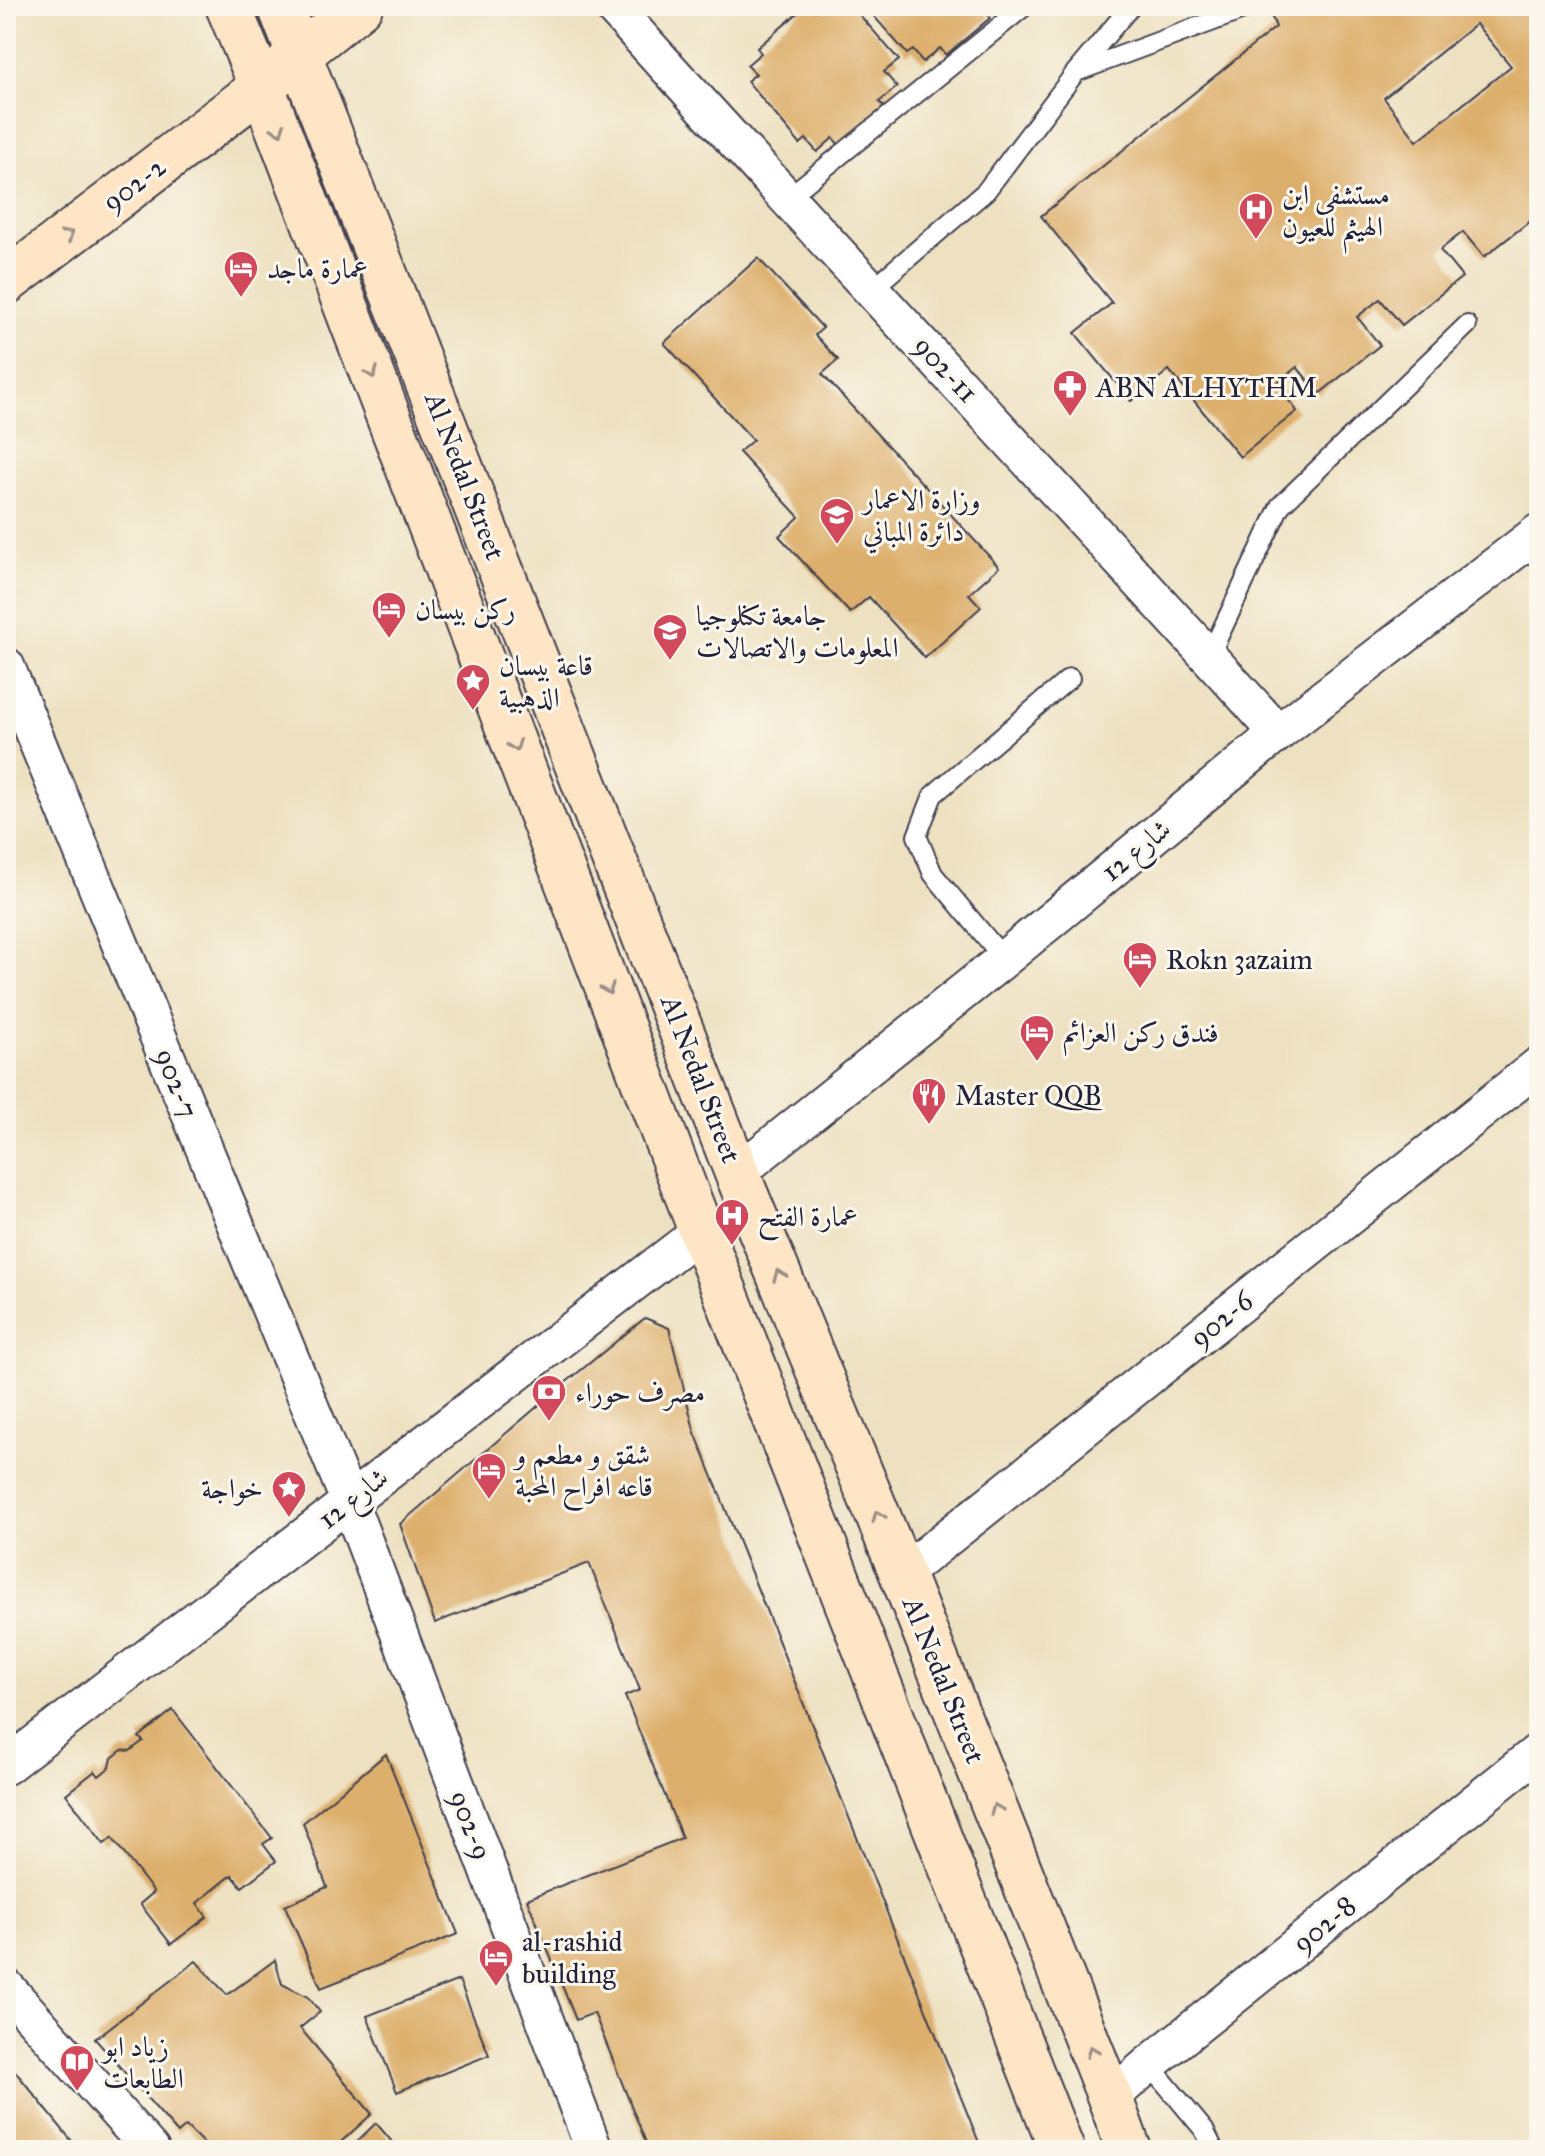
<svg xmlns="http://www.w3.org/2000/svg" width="1545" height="2156" viewBox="0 0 1545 2156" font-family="'IM FELL Great Primer',Amiri,serif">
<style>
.building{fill:#ddaf6c;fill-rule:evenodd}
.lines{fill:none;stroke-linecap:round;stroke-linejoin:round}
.lane-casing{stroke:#413f4f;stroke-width:22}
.street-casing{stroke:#413f4f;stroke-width:40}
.secondary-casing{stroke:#413f4f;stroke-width:48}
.lane{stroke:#fff;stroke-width:18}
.street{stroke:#fff;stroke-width:36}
.secondary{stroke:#fde5c5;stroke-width:44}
.oneway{stroke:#9a8d87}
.labels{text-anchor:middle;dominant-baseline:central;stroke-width:6;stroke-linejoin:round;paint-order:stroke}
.street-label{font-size:28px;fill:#22223b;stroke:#fbf7ec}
.poi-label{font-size:28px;fill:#22223b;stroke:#fbf7ec;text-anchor:start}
</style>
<rect width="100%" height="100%" fill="#fbf7ec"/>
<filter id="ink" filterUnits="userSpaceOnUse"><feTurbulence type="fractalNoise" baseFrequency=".0125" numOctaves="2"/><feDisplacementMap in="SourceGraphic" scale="16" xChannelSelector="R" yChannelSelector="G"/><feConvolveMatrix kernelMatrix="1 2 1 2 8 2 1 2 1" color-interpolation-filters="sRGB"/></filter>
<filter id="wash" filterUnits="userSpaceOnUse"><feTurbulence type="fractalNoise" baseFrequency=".006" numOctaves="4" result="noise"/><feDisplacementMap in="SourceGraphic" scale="32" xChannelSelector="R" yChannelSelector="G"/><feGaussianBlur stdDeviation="1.8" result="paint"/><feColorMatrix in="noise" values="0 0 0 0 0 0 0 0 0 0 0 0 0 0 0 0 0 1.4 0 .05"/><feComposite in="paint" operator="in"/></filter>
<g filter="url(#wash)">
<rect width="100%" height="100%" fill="#eee1c1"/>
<g id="blocks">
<g class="building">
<path d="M806,6H810L815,11L821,6H845L847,9L852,6L899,60L884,72L897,87L879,102L884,107L839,145L833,138L817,152L806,139L800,144L747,81L756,74L747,65L761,53L757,48Z"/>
<path d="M865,6H993L986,12L990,18L946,55L940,48L923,62L913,50L907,54Z"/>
<path d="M1267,6H1539V214L1484,257L1463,232L1440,250L1462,277L1402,325L1380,299L1357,317L1380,345L1319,394L1297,367L1276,384L1297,411L1240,457L1169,370L1131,401L1075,333L1112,303L1041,216L1276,27ZM1476,24L1511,66L1417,141L1384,98Z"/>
<path d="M758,258L823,328L815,335L838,360L822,374L999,567L969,594L981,607L925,658L869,597L850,613L779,536L799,517L739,452L753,440L664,343Z"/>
<path d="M645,1318L669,1328L694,1430L982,2150H649L594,2013L576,2020L527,1899L682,1838L625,1696L640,1690L589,1563L435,1623L400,1524L559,1388Z"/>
<path d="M173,1710L272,1838L263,1844L276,1861L242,1887L232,1875L197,1903L207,1917L171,1944L140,1904L154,1892L112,1838L104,1844L66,1794L95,1771L99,1776L110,1767L112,1758L122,1750L130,1751L143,1741L139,1737Z"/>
<path d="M386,1754L458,1934L321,1988L285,1906L327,1887L303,1823Z"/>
<path d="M275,1960L282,1984L308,1997L320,2012L300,2028L372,2114L332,2150H210L186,2126L178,2133L95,2039L196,1961L227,1995Z"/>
<path d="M459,1980L489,2055L397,2092L367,2016Z"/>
<path d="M6,2060L76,2146L71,2150H6Z"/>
<path d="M376,2123L399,2150H348Z"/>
</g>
</g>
</g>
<g filter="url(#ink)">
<use href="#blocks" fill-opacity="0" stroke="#413f4f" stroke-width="2"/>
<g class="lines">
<defs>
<g id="lane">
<path d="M1076,72L1254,6"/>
<path d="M786,199L1025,6"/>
<path d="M872,289L986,191L1075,73L1131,6"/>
<path d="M1209,657L1280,506L1467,325"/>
<path d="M1004,959L933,874L917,836L933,795L1070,678"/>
<path d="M1149,2064L1204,2130L1214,2150"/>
</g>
<g id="street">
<path d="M612,6C832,250 1058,490 1278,733"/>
<path d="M6,666L349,1501L594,2150"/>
<path d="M737,1173L1004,959L1278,733L1539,532"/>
<path d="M902,1574L1539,1065"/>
<path d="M6,1766L701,1231"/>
<path d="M6,1987L151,2150"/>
<path d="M1110,2098L1149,2064L1539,1751"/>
</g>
<g id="secondary">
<path d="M228,6L262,87L701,1231L1062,2150"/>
<path d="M280,6L737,1173L902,1574L1110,2098L1129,2150"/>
<path d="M6,282L262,87L300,54L360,6"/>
</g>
</defs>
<use href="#lane" class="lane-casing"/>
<use href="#street" class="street-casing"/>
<use href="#secondary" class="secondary-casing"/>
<use href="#lane" class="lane"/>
<use href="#street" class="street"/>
<use href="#secondary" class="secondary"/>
</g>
<defs><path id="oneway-chevron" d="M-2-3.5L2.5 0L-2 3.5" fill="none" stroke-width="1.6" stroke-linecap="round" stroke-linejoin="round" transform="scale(2)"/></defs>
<g class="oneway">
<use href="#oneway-chevron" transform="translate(279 130) rotate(69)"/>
<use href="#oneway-chevron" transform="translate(68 235) rotate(-37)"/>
<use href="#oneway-chevron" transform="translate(372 373) rotate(69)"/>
<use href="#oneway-chevron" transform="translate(515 746) rotate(69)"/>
<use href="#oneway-chevron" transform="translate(608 989) rotate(69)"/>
<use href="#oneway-chevron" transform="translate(779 1275) rotate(-112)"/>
<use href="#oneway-chevron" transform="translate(878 1516) rotate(-112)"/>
<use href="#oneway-chevron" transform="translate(996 1809) rotate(-112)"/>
<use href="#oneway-chevron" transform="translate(1092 2051) rotate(-112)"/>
</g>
</g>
<defs>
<symbol id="hospital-pin" viewBox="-11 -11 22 30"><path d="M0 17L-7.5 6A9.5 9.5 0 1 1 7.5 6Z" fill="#d1495b" stroke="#fbf7ec"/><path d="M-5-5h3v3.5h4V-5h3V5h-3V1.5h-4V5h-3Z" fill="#fff"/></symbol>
<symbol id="hotel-pin" viewBox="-11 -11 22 30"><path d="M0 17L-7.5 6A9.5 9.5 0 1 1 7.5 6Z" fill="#d1495b" stroke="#fbf7ec"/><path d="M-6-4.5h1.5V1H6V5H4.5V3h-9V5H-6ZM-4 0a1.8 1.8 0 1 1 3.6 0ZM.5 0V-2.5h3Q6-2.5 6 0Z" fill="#fff"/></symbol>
<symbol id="pharmacy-pin" viewBox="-11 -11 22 30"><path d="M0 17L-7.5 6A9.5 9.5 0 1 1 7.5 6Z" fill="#d1495b" stroke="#fbf7ec"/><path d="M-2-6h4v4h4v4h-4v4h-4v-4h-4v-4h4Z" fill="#fff"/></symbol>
<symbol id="university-pin" viewBox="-11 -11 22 30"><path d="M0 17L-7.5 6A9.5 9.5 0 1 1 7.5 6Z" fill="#d1495b" stroke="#fbf7ec"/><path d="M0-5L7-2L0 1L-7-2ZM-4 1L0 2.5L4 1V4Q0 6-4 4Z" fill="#fff"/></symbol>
<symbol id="sight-pin" viewBox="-11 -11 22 30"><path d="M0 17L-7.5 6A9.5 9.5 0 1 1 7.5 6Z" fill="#d1495b" stroke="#fbf7ec"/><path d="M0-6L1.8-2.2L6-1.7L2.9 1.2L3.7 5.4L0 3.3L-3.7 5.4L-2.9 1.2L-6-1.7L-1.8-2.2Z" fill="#fff"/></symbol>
<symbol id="restaurant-pin" viewBox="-11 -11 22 30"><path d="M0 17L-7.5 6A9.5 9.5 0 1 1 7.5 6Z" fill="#d1495b" stroke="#fbf7ec"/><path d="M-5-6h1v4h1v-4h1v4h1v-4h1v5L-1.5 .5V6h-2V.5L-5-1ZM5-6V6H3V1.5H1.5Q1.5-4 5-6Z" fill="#fff"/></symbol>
<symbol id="bank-pin" viewBox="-11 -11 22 30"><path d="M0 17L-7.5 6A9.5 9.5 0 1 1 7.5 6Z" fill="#d1495b" stroke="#fbf7ec"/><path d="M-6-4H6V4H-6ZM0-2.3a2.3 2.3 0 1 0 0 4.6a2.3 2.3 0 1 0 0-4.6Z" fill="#fff"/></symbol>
<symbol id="library-pin" viewBox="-11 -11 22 30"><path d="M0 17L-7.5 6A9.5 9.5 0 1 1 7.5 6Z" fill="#d1495b" stroke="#fbf7ec"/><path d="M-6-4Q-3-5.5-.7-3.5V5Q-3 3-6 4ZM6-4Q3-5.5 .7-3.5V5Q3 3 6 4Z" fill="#fff"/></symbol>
</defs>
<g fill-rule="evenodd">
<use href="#hospital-pin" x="1236" y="190" width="40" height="54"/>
<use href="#hotel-pin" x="221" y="248" width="40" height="54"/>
<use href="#pharmacy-pin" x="1050" y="367" width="40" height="54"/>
<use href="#university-pin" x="817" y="495" width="40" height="54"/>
<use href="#hotel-pin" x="369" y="589" width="40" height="54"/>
<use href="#university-pin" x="650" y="611" width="40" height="54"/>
<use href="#sight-pin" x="453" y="661" width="40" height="54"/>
<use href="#hotel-pin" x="1120" y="939" width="40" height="54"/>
<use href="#hotel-pin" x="1017" y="1012" width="40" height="54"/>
<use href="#restaurant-pin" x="909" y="1075" width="40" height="54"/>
<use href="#hospital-pin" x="712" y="1196" width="40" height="54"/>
<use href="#bank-pin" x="529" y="1372" width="40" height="54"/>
<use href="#hotel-pin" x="469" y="1450" width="40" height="54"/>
<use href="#sight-pin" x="269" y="1468" width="40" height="54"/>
<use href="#hotel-pin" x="476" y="1937" width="40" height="54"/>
<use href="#library-pin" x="57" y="2042" width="40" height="54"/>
</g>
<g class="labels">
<g class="street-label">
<text transform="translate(134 184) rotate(-37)">902-2</text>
<text transform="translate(946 369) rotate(47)">902-11</text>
<text transform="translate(465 476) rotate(69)">Al Nedal Street</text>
<text transform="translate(1136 850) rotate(-39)">شارع 12</text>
<text transform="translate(701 1079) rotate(69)">Al Nedal Street</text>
<text transform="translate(177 1083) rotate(68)">902-7</text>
<text transform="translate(1221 1319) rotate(-39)">902-6</text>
<text transform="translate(353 1498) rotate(-38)">شارع 12</text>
<text transform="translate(944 1680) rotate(68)">Al Nedal Street</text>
<text transform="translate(471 1825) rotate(69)">902-9</text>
<text transform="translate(1324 1924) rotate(-39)">902-8</text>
</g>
<g class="poi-label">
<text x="1282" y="194">مستشفى ابن<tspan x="1282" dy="32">الهيثم للعيون</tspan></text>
<text x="267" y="268">عمارة ماجد</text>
<text x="1096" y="387">ABN ALHYTHM</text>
<text x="863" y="499">وزارة الاعمار<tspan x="863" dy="32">دائرة المباني</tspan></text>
<text x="415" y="609">ركن بيسان</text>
<text x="696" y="615">جامعة تكنلوجيا<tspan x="696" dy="32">المعلومات والاتصالات</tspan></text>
<text x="499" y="665">قاعة بيسان<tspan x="499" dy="32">الذهبية</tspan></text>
<text x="1166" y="959">Rokn 3azaim</text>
<text x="1063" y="1032">فندق ركن العزائم</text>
<text x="955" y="1095">Master QQB</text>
<text x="758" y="1216">عمارة الفتح</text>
<text x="575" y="1392">مصرف حوراء</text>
<text x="515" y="1454">شقق و مطعم و<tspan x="515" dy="32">قاعه افراح المحبة</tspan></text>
<text x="263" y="1488" text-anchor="end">خواجة</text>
<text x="522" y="1941">al-rashid<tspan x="522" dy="32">building</tspan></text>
<text x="103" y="2046">زياد ابو<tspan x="103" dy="32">الطابعات</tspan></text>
</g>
</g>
<rect width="1545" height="2156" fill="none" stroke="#fbf7ec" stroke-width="32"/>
</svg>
